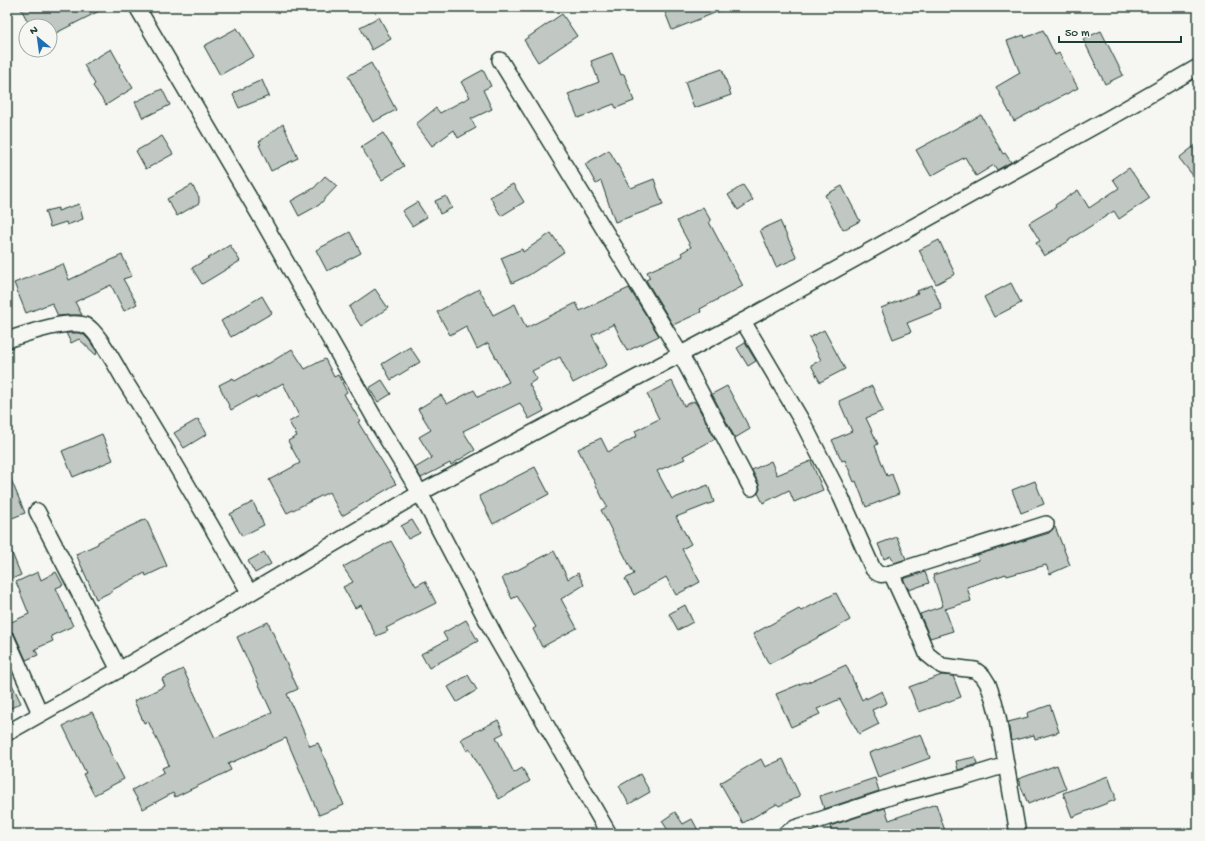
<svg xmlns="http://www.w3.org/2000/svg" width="1205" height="841" viewBox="0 0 1205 841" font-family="'Gochi Hand',sans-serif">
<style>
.building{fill:#c1c8c3;stroke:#1f3d34}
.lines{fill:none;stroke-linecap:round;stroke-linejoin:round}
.minor-casing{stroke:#1f3d34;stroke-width:18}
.minor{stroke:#f6f6f2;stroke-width:15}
</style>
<rect width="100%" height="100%" fill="#f6f6f2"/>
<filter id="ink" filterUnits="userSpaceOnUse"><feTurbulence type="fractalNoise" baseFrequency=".025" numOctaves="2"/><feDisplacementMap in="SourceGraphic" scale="8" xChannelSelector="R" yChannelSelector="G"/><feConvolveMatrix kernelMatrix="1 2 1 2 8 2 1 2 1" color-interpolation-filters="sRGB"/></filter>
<g filter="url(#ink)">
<g class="building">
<path d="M20,7H107L50,36V26H26V25L29,24Z"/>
<path d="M663,7H727V8L672,30Z"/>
<path d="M562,14L577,36L538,62L524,40Z"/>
<path d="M379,17L391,39L372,50L360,27Z"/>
<path d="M237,28L254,56L220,75L204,46Z"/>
<path d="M1043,30L1055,55L1059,53L1078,88L1014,121L996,87L1020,73L1007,41L1024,35L1025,38Z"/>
<path d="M1101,31L1123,75L1105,84L1083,39Z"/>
<path d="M111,49L120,65L119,66L133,88L106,105L93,86L95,84L84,65Z"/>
<path d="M612,53L621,75L624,74L634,101L616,108L614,104L578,118L568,94L599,82L591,61Z"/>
<path d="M371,63L396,110L373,122L348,76Z"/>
<path d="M722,69L731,95L694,108L685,82Z"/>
<path d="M483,70L491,86L483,90L492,109L471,119L476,128L458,138L454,130L432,146L416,124L436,108L440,113L470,97L461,82Z"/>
<path d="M262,80L269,96L239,108L233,95L235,93V92Z"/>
<path d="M162,89L170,105L143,118L135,102Z"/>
<path d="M981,115L1003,154L1005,153L1011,162L997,170L994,165L976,176L965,157L931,176L916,150Z"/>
<path d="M283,124L298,158L271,171L259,145L261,144L259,142Z"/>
<path d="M383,133L404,166L382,180L361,147Z"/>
<path d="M162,136L173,154L146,169L136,151Z"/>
<path d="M1198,143V182L1179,158Z"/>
<path d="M609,150L631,188L654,179L663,205L615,222L601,181L596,184L585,164Z"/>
<path d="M1129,168L1150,198L1119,219L1114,211L1069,240V241L1044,256L1036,243L1040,241L1029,223L1056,207L1055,205L1078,190L1089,208L1119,188L1113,179Z"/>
<path d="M325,176L337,186L319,205L299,216L291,201L314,188Z"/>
<path d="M513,184L524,202L501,216L490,197Z"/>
<path d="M192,185L199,197V203L177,216L167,199Z"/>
<path d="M743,185L753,200L738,210L728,195Z"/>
<path d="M842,186L860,221L843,230L825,195Z"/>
<path d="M446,196L452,208L440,214L435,201Z"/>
<path d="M417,202L427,217L412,226L402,211Z"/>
<path d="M79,204L83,219L67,225L66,222L50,227L45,211L58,208V211Z"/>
<path d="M703,207L711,221L709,222L743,286L700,309L701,312L673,325L646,280L650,278L647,272L683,256L681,253L691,247L677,221Z"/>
<path d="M780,221L797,258L776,267L760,230Z"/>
<path d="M350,232L361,253L327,271L316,250Z"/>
<path d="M551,233L564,252L529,275L512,283L501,258L522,249L523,252Z"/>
<path d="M939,240L955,274L936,284L919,250Z"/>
<path d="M230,245L240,261L202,284L192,268Z"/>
<path d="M122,255L132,276L123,279L137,304L124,311L111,285L75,302L82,315H69L58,316L52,303L26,313L14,283L63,264L69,280Z"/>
<path d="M1011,283L1021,303L994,317L984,297Z"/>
<path d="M932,285L942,309L907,323L911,332L893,339L881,308L918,293L917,291Z"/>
<path d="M629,288L659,336L627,351L614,324L592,335L607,365L573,383L560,357L532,371L537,379L529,384L544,411L529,419L520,403L463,431L475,450L451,465L450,463L421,478L415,468L432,458L419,437L431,430L418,409L441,395L447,404L474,390L478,397L509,382L488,343L477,349L466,326L450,335L437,312L479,289L493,315L515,304L526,328L576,303L580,311Z"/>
<path d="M375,289L388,308L361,326L349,307Z"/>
<path d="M262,296L272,313L231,337L221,321Z"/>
<path d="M824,330L845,369L820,382L811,365L821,360L809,338Z"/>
<path d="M66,333H78L83,334L89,340L97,352L96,355L79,339L71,343Z"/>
<path d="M745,343L756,361L748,366L737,348Z"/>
<path d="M410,347L420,362L391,380L382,364Z"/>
<path d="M292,349L305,369L325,359L334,377L338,375L347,392L344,394L360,421L358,422L396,484L342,516L329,492L287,513L269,480L300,463L288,441L297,436L289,422L299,416L283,383L257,398L256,396L231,410L219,385L233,378L235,381L267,363L268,364Z"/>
<path d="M382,380L391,394L378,402L369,388Z"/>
<path d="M672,381L684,406L694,401L695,403H696L715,439L683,456L685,459L657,471L672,499L708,485L714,502L676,517L691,544L682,549L700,582L676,595L666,577L634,595L625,579L634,574L601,510L607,507L578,449L601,438L608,452L637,436L635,431L659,419L647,394Z"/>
<path d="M727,386L750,429L735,438L712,394Z"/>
<path d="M872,386L883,411L866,418L878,444L875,446L887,476L892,474L899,494L866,507L856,481L854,482L845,460L842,461L832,440L852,431L839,401Z"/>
<path d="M198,419L207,434L184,448L174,433Z"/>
<path d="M102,434L113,460L73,477L62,451Z"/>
<path d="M771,461L777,475L811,461L823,490L794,502L789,490L763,503L758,493L760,489L759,484L752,470Z"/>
<path d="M535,467L549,494L493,524L479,496Z"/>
<path d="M7,470L25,513L7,520Z"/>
<path d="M1035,481L1044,504L1021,513L1012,490Z"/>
<path d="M253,502L264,525L242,536L230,514Z"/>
<path d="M146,519L167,566L146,576L145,573L112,590L113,591L96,599L76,554L98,544V542L118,532Z"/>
<path d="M412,520L420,533L408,539L401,526Z"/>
<path d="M1055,527L1070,565L1050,574L1046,565L1007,576L1006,574L967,587L971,601L945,609L953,631L930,638L920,614L943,606L933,575L979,560L977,555L1049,533Z"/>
<path d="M897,537L906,559L894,563L891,556L884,559L878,544Z"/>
<path d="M7,541L21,575L7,581Z"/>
<path d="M391,541L416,586L425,581L436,603L386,628L388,631L376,636L361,605L355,608L343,587L353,582L343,567Z"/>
<path d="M554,551L568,579L578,573L584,585L561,599L577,628L542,647L533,629L536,627L517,596L512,599L502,578Z"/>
<path d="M264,552L271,564L255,573L248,561Z"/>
<path d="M38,572L41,580L56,572L63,585L56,588L73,626L51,636L53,641L35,649L38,655L26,660L15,635L12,632L7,630V624L29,614L16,582Z"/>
<path d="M925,572L929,583L909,590L903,579Z"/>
<path d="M836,593L850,620L769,664L753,634L799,609L801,611Z"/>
<path d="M685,605L693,622L678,630L669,614Z"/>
<path d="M466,620L478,641L429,668L421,654L447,640L443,633Z"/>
<path d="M268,622L298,689L287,694L310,746L318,743L344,805L319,815L286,738L228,764L231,770L175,797L173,793L143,809L132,790L164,772L162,768L169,765L148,721L144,723L134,701L165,686L162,679L183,669L215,738L272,713L237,637Z"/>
<path d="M846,665L862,700L866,697V699L882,691L887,703L872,710L879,724L859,734L840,699L817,709L820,714L791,727L776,694L805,682L806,683Z"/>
<path d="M7,674L21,703L7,710Z"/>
<path d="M468,675L477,690L457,702L448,687Z"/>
<path d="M942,675L953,676L961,697L919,712L909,687Z"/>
<path d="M1050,705L1059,732L1035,739L1034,735L1011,741L1008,722L1028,717L1027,713Z"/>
<path d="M92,712L111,749L109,750L124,779L94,795L83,774L86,773L63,726Z"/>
<path d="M498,720L504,733L496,737L514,773L522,768L530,781L499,799L480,766H479L470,749L467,751L461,739Z"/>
<path d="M921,734L930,758L878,777L869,753Z"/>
<path d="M975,757L977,764L958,770L956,761Z"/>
<path d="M761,759L765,767L783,759L800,796L779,806L777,804L743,823L720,783Z"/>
<path d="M1057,765L1066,789L1028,804L1018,779Z"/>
<path d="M640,774L650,792L629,804L619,786Z"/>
<path d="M1108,776L1115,795V800L1072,817L1063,793Z"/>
<path d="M875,778L879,791L824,809L820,796Z"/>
<path d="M936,804L946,834H832L830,826L885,808L889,820Z"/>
<path d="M675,812L683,824L692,819L700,834H665L669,832L662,821Z"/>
</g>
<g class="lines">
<defs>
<g id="minor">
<path d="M137,7L260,216L378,424L420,493L495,636L609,834"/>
<path d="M500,60L681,355L751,488"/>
<path d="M743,321L803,423L841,497L873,569C879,576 882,575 891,573L1046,524"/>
<path d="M7,340C25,334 69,318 87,326C96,330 117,367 123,378C167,448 208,520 249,592"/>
<path d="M37,511L119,670"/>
<path d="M891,573L918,632L927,654L942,666L975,670L983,676L988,684L994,701L998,717L1018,834"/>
<path d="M7,639L40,713"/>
<path d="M7,733L119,670L420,493L743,321L1111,117L1198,67"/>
<path d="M785,834L795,828L899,794L967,777L1006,765"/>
</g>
</defs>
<use href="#minor" class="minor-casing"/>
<use href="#minor" class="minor"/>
</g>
</g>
<rect width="1205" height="841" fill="none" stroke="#f6f6f2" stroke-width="24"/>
<rect x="12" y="12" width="1181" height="817" fill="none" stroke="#1f3d34" stroke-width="1.5" filter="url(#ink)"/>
<g transform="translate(38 38) rotate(331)"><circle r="19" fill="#f6f6f2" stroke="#a0aca6"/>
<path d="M0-3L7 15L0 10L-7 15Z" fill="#1f6fb2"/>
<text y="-6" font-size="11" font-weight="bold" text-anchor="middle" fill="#1f3d34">N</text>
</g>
<path d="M1059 36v6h122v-6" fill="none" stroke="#1f3d34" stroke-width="2"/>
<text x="1065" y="36" font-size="12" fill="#1f3d34" stroke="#f6f6f2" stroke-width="3" paint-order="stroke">50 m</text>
</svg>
